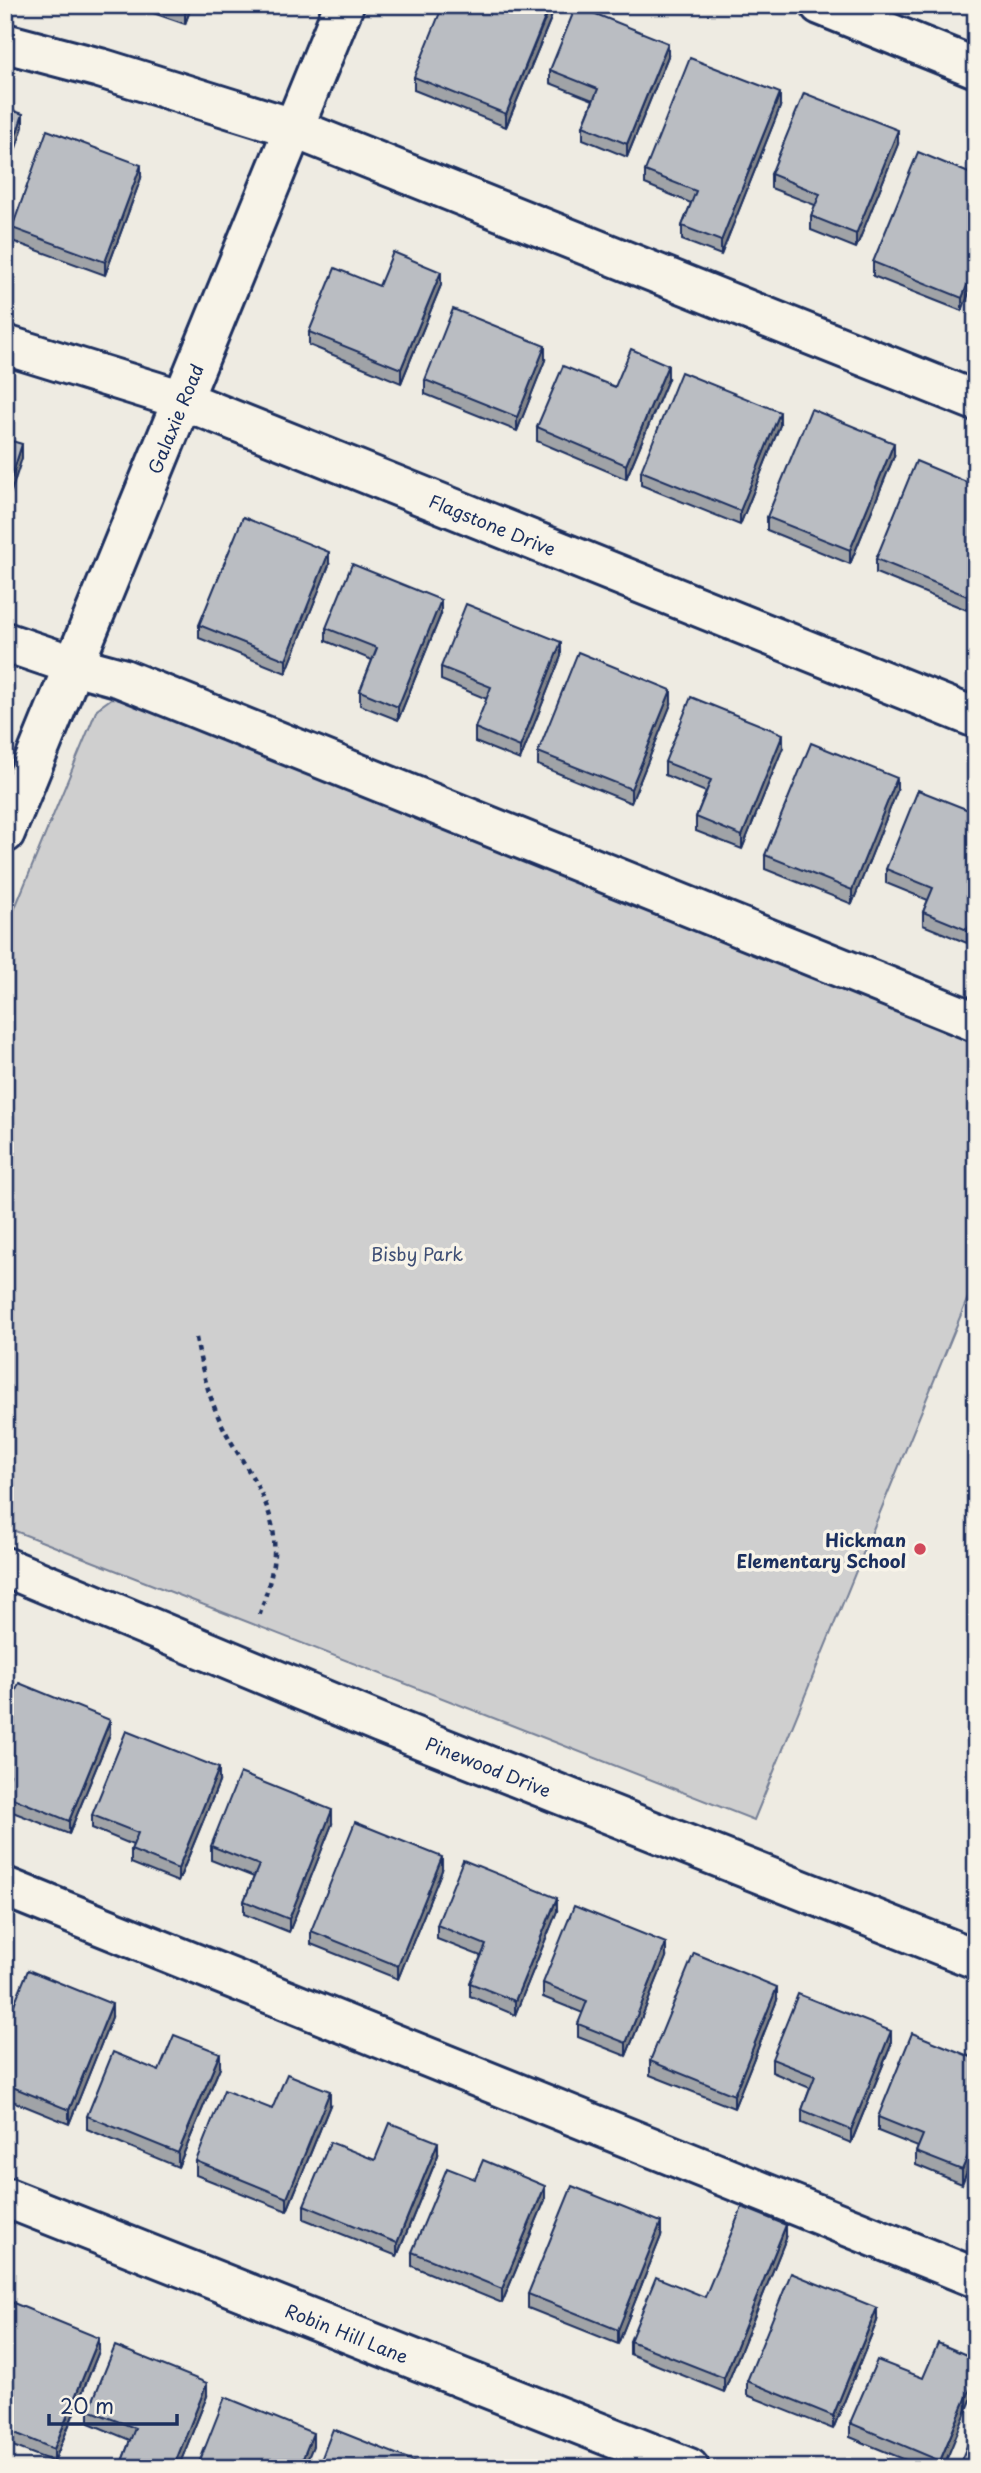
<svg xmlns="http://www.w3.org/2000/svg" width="981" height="2473" viewBox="0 0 981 2473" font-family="'Playpen Sans',sans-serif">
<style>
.green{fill:#cfcfcf;stroke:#757f96;stroke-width:2}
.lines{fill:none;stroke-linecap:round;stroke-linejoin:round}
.minor-casing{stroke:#1b2f5e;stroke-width:44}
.path{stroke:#1b2f5e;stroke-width:4.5;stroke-dasharray:5 5;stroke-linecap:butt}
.minor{stroke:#f7f3e8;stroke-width:38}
.wall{fill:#a0a3a7;stroke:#1b2f5e;stroke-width:2}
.shaded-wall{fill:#828488;stroke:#1b2f5e;stroke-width:2}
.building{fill:#babdc2;stroke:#1b2f5e;stroke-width:2}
.poi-dot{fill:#d1495b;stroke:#f7f3e8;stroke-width:2.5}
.labels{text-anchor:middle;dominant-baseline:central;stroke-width:7;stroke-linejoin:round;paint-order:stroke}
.street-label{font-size:18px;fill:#1b2f5e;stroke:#f7f3e8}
.park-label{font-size:18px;fill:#3f4f75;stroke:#f7f3e8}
.poi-label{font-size:18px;font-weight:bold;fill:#1b2f5e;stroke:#f7f3e8;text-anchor:end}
</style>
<rect width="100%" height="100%" fill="#eeebe2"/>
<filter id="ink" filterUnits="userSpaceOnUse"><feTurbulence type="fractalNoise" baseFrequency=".0143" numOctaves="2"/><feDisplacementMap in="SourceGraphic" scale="14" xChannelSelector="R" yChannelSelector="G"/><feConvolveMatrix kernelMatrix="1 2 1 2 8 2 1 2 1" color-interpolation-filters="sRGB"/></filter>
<g filter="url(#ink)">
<path class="green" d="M112,698L130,702L976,1042V1278L754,1820L5,1527V932L97,709Z"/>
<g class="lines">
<defs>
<g id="minor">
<path d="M820,5L976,68"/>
<path d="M5,43L100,68L293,128L976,401"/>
<path id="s1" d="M5,345L183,400L976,718"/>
<path d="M5,642L73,665L121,678L976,1022"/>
<path id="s2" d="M5,833L344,5"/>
<path id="s3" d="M5,1567L380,1723L976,1959"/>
<path d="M5,1887L976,2278"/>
<path id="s4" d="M5,2197L689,2468"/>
</g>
</defs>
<use href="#minor" class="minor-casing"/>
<path class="path" d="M196,1338C201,1365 207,1391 218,1416C236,1458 270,1491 274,1538C276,1566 267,1591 259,1617"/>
<use href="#minor" class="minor"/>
</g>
<g class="wall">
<path d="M130,5H192L185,24Z"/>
<path d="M551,18L506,127L414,90V77Z"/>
<path d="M668,56L627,157L583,139V126L593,100L550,83V70Z"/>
<path d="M780,107L721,255L682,240V226L691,203L645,184V171Z"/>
<path d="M898,144L856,248L811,230V216L815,205L771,188V174Z"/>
<path d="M976,176L962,311L873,276V262Z"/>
<path d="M141,178L105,275L12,241V228Z"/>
<path d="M441,285L401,383L309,345V332L379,286Z"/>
<path d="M545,360L517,431L425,394V380Z"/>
<path d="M668,379L626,479L537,441V427L615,387Z"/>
<path d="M780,425L740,525L641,485V471Z"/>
<path d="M894,456L850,564L767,530V517Z"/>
<path d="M976,486L967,610L876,573V559Z"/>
<path d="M329,565L286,673L199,638V625Z"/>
<path d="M441,614L398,720L360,705V691L372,660L326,641V628Z"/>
<path d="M561,656L520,760L475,742V728L487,699L441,680V667Z"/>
<path d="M671,704L631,803L538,765V752Z"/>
<path d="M783,747L742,849L696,831V817L706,792L665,775V762Z"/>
<path d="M897,791L852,904L765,869V855Z"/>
<path d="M976,813L967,943L923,925V912L928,900L886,883V869Z"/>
<path d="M5,1716L110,1734L69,1834L5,1809Z"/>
<path d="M219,1782L178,1882L131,1863V1850L133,1845L92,1828V1815Z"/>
<path d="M332,1824L289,1932L244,1914V1901L254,1877L211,1860V1846Z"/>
<path d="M442,1870L398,1979L311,1944V1931Z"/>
<path d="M557,1911L515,2015L470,1996V1983L481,1956L437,1939V1925Z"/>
<path d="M666,1957L626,2056L578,2037V2024L583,2013L543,1997V1983Z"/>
<path d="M777,2000L734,2108L650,2075V2061Z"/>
<path d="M112,2017L69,2124L5,2098V2026Z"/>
<path d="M891,2045L851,2143L802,2123V2110L810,2088L772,2072V2059Z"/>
<path d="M976,2059L962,2184L916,2165V2152L918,2147L878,2131V2117Z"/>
<path d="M220,2067L178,2167L87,2129V2116L159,2071Z"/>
<path d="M330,2105L287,2211L196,2175V2161Z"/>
<path d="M438,2155L397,2256L304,2219V2205Z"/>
<path d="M475,2179L545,2200L502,2303L412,2266V2252Z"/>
<path d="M661,2236L618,2344L528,2308V2294Z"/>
<path d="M786,2238L724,2392L630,2354V2341L705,2297Z"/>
<path d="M5,2317L99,2351L54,2462L5,2443Z"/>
<path d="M877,2321L833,2429L747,2395V2381Z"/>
<path d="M923,2378L943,2468H925L850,2437V2423Z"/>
<path d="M207,2396L178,2468H121V2464L130,2440L89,2423V2410Z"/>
</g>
<g class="shaded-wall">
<path d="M187,5H192L185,24V11Z"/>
<path d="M551,5V18L506,127V114Z"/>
<path d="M668,43V56L627,157V144Z"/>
<path d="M780,93V107L721,255V241Z"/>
<path d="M23,114V127L5,181V168Z"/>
<path d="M898,130V144L856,248V234Z"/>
<path d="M141,165V178L105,275V262Z"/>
<path d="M976,263V276L962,311V298Z"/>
<path d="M441,272V285L401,383V369Z"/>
<path d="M545,346V360L517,431V417Z"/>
<path d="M668,365V379L626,479V465Z"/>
<path d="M780,412V425L740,525V511Z"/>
<path d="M894,443V456L850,564V550Z"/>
<path d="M22,444V458L5,511V498Z"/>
<path d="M329,552V565L286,673V660Z"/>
<path d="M976,574V588L967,610V596Z"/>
<path d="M441,600V614L398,720V707Z"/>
<path d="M561,642V656L520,760V747Z"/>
<path d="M671,690V704L631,803V789Z"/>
<path d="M783,734V747L742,849V836Z"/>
<path d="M897,778V791L852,904V890Z"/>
<path d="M976,909V923L967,943V930Z"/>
<path d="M110,1720V1734L69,1834V1821Z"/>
<path d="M219,1768V1782L178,1882V1869Z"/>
<path d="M332,1810V1824L289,1932V1919Z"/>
<path d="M442,1857V1870L398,1979V1966Z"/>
<path d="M557,1898V1911L515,2015V2001Z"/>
<path d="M666,1943V1957L626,2056V2043Z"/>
<path d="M777,1987V2000L734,2108V2095Z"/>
<path d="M112,2004V2017L69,2124V2110Z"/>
<path d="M891,2031V2045L851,2143V2130Z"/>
<path d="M220,2053V2067L178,2167V2153Z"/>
<path d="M330,2091V2105L287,2211V2198Z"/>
<path d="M976,2137V2150L962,2184V2170Z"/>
<path d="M438,2142V2155L397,2256V2243Z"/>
<path d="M545,2186V2200L502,2303V2289Z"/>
<path d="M661,2222V2236L618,2344V2330Z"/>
<path d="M786,2225V2238L724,2392V2378Z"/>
<path d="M877,2308V2321L833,2429V2416Z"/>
<path d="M99,2338V2351L54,2462V2449Z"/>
<path d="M976,2375V2388L943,2468H940V2461Z"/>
<path d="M207,2383V2396L178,2468H173Z"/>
<path d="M313,2433V2446L304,2468H299Z"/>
</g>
<g class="building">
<path d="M169,5H187L185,11Z"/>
<path d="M443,5H550L506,114L414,77Z"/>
<path d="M576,6L668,43L627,144L583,126L598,89L550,70Z"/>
<path d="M690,58L780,93L721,241L682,226L696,191L645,171Z"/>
<path d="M804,93L898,130L856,234L811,216L820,194L771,174Z"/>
<path d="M5,108L23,114L5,168Z"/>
<path d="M47,130L141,165L105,262L12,228Z"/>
<path d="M918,152L976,176V263L962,298L873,262Z"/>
<path d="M393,252L441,272L401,369L309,332L335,268L379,286Z"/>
<path d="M453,309L545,346L517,417L425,380Z"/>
<path d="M631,349L668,365L626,465L537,427L563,366L615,387Z"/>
<path d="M681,372L780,412L740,511L641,471Z"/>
<path d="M811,409L894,443L850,550L767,517Z"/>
<path d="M5,439L22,444L5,498Z"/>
<path d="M916,461L976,486V574L967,596L876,559Z"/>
<path d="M243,517L329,552L286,660L199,625Z"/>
<path d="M352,564L441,600L398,707L360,691L377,648L326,628Z"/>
<path d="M466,604L561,642L520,747L475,728L491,687L441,667Z"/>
<path d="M578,652L671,690L631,789L538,752Z"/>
<path d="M691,697L783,734L742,836L696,817L711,780L665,762Z"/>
<path d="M811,743L897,778L852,890L765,855Z"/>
<path d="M918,790L976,813V909L967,930L923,912L933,888L886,869Z"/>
<path d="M19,1683L110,1720L69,1821L5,1795V1785L10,1775L5,1773V1716Z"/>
<path d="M126,1731L219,1768L178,1869L131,1850L138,1833L92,1815Z"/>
<path d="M240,1773L332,1810L289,1919L244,1901L259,1865L211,1846Z"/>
<path d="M355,1822L442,1857L398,1966L311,1931Z"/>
<path d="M463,1860L557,1898L515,2001L470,1983L486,1945L437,1925Z"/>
<path d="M574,1906L666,1943L626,2043L578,2024L587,2001L543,1983Z"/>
<path d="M694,1953L777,1987L734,2095L650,2061Z"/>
<path d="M28,1970L112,2004L69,2110L5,2084V2026Z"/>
<path d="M798,1994L891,2031L851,2130L802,2110L815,2076L772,2059Z"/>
<path d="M912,2033L976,2059V2137L962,2170L916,2152L923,2135L878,2117Z"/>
<path d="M174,2035L220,2053L178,2153L87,2116L113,2052L159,2071Z"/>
<path d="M287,2074L330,2091L287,2198L196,2161L224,2090L272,2109Z"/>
<path d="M390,2123L438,2142L397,2243L304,2205L330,2142L375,2160Z"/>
<path d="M483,2160L545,2186L502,2289L412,2252L447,2168L475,2179Z"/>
<path d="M572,2186L661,2222L618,2330L528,2294Z"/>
<path d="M742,2207L786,2225L724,2378L630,2341L656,2277L705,2297Z"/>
<path d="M791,2273L877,2308L833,2416L747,2381Z"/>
<path d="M11,2302L99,2338L54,2449L5,2429V2317Z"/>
<path d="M938,2343L976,2359V2375L940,2461L850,2423L877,2360L923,2378Z"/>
<path d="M115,2346L207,2383L173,2468H131L121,2464L135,2428L89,2410Z"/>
<path d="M225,2397L313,2433L299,2468H197Z"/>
<path d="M976,2424V2468H958Z"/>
<path d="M333,2429L424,2465L423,2468H318Z"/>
</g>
</g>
<circle class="poi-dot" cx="920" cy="1549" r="7"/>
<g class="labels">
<g class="street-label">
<text stroke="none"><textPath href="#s2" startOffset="448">Galaxie Road</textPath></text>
<text stroke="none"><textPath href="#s1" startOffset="520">Flagstone Drive</textPath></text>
<text stroke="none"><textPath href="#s3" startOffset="523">Pinewood Drive</textPath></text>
<text stroke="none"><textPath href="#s4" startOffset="368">Robin Hill Lane</textPath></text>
</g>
<g class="park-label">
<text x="417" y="1253">Bisby Park</text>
</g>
<g class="poi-label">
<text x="906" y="1539">Hickman<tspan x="906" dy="21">Elementary School</tspan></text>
</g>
</g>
<rect width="981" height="2473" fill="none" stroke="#f7f3e8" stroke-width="28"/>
<rect x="14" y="14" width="953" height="2445" fill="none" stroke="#1b2f5e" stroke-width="2.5" filter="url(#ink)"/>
<path d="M49 2414v10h128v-10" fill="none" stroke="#1b2f5e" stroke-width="3.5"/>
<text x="60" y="2414" font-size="21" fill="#1b2f5e" stroke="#f7f3e8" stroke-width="5" paint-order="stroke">20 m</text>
</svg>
